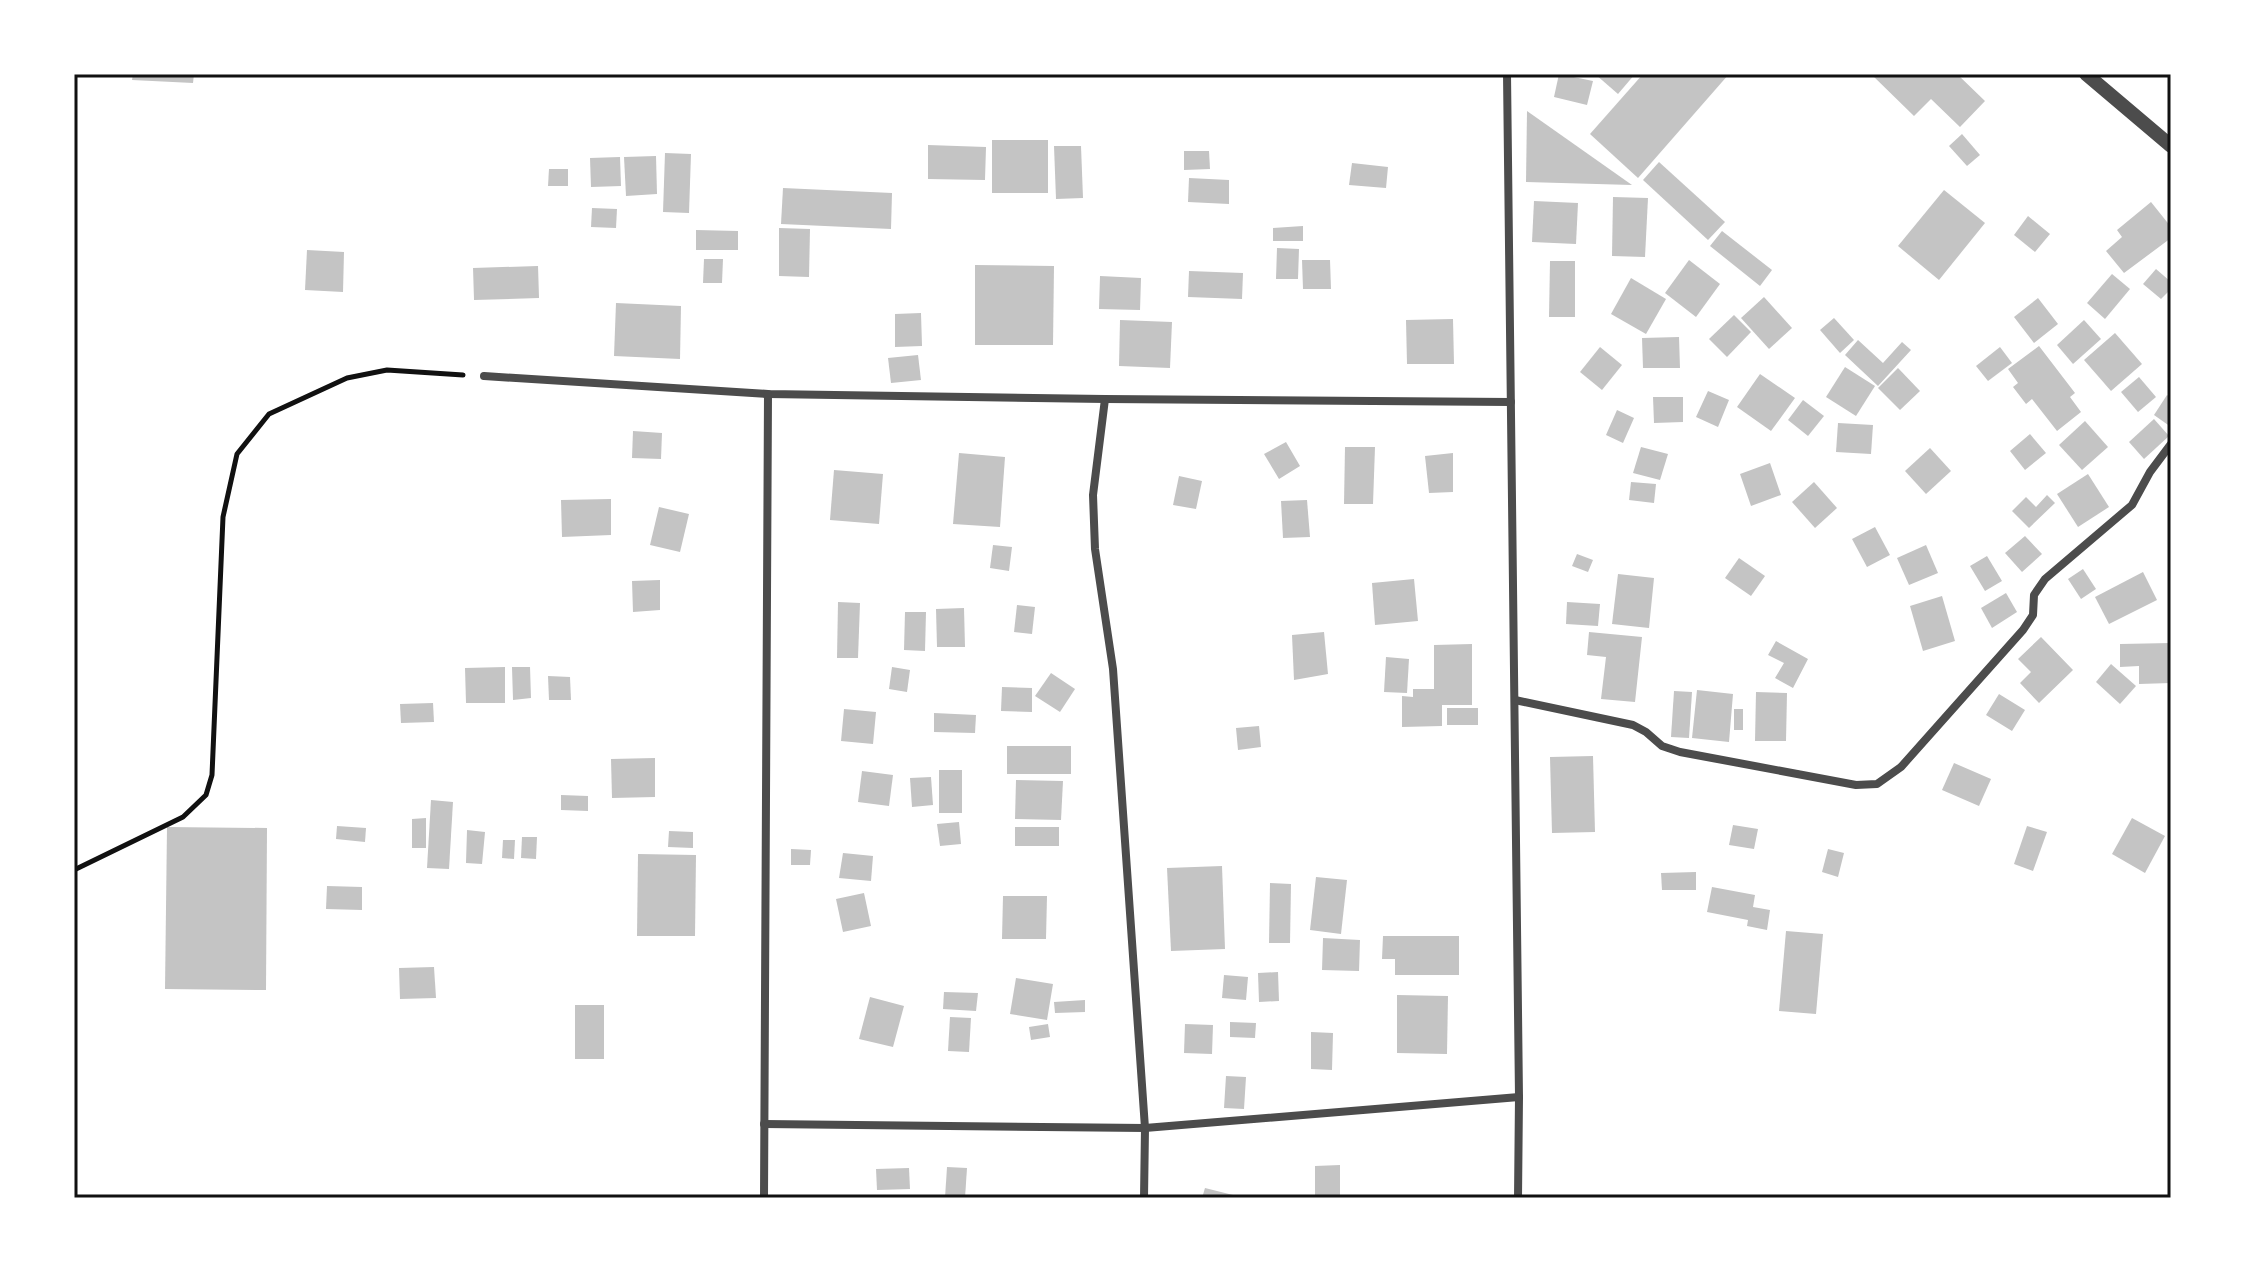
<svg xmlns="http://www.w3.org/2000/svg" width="2245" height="1272" viewBox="0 0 2245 1272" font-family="'Fira Sans',sans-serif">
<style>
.building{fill:#c4c4c4}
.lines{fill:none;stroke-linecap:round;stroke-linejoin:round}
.path{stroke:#111;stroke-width:5}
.minor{stroke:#4c4c4c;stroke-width:8}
.tertiary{stroke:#4c4c4c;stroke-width:14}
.neatline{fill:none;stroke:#111;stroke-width:3}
</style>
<rect width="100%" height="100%" fill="#fff"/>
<g class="building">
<path d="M133,74H194L193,83L132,80Z"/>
<path d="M1559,74L1593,81L1587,105L1554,97Z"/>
<path d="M1595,74H1635L1618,94Z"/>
<path d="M1643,74H1729L1638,178L1590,134Z"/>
<path d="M1871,74H1957L1985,101L1960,127L1931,99L1914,116Z"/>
<path d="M1527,111L1632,185L1526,182Z"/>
<path d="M1962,134L1980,155L1967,166L1949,146Z"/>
<rect x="992" y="140" width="56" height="53"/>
<path d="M928,145L986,147L985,180L928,179Z"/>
<path d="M1054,146H1081L1083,198L1056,199Z"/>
<path d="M1184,151H1209L1210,169L1184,170Z"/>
<path d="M665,153L691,154L689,213L663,212Z"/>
<path d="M656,156L657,194L626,196L624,157Z"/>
<path d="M620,157L621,186L591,187L590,158Z"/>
<path d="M1659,162L1725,222L1708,240L1643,180Z"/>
<path d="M1352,163L1388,167L1386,188L1349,185Z"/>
<path d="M549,169H568V186H548Z"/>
<path d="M1189,178L1229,180V204L1188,202Z"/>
<path d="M783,188L892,193L891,229L781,224Z"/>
<path d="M1944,190L1985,223L1939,280L1898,246Z"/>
<path d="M1613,197L1648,198L1645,257L1612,256Z"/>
<path d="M1534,201L1578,203L1576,244L1532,242Z"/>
<path d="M2151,202L2171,227V238L2124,273L2106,251L2122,237L2117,230Z"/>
<path d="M592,208L617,209L616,228L591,227Z"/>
<path d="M2028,216L2050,234L2035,252L2014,235Z"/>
<path d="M1303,226V241H1273V228Z"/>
<path d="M779,228L810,229L809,277L779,276Z"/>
<path d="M696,230L738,231V250H696Z"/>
<path d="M1722,231L1772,270L1760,286L1710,246Z"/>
<path d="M1277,248L1299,249L1298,279H1276Z"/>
<path d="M307,250L344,252L343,292L305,290Z"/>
<path d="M704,259H723L722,283H703Z"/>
<path d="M1302,260H1330L1331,289H1303Z"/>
<path d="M1689,260L1720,284L1696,317L1665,293Z"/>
<path d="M1550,261H1575V317H1549Z"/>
<path d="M975,265L1054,266L1053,345H975Z"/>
<path d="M538,266L539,298L474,300L473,268Z"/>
<path d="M2156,269L2171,282V289L2161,299L2143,284Z"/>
<path d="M1189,271L1243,273L1242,299L1188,297Z"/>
<path d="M2112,274L2130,289L2105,319L2087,303Z"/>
<path d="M1100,276L1141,278L1140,310L1099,309Z"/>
<path d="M1631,278L1666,299L1646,334L1611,314Z"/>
<path d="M1764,297L1792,328L1769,349L1741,318Z"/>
<path d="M2038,298L2058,324L2034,343L2014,317Z"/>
<path d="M616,303L681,306L680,359L614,356Z"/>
<path d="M921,313L922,346L895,347V314Z"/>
<path d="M1734,315L1751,332L1727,357L1709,339Z"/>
<path d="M1834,318L1854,340L1840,353L1820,330Z"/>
<path d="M1453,319L1454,364H1407L1406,320Z"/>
<path d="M1120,320L1172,322L1170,368L1119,366Z"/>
<path d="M2084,320L2101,339L2073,364L2057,345Z"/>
<path d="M2115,333L2142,364L2111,391L2084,360Z"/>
<path d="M1679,337L1680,368H1643L1642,338Z"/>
<path d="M1858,340L1883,363L1902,342L1911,350L1878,386L1845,355Z"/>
<path d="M2039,346L2075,393L2070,397L2081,412L2057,431L2032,399L2026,404L2013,387L2018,383L2008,369Z"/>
<path d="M1600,347L1622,365L1602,390L1580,372Z"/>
<path d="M2000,347L2012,363L1988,381L1976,366Z"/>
<path d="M918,355L921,380L891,383L888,358Z"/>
<path d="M1845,367L1875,386L1856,416L1826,397Z"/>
<path d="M1898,368L1920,391L1900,410L1878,388Z"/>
<path d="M1760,374L1795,398L1771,431L1737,407Z"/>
<path d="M2139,377L2156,397L2138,412L2121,392Z"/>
<path d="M1708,391L1729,400L1718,427L1696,417Z"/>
<path d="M2167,395L2171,398V427L2154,415Z"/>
<path d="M1653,397H1683V422L1654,423Z"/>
<path d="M1803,400L1824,416L1808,436L1788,420Z"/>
<path d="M1617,410L1634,418L1623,443L1606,435Z"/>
<path d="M2154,419L2169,436L2144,459L2129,442Z"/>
<path d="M2085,421L2108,447L2082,470L2059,445Z"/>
<path d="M1838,423L1873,425L1871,454L1836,452Z"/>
<path d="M633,431L662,433L661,459L632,458Z"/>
<path d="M2030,434L2046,453L2025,470L2010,451Z"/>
<path d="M1286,442L1300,466L1279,479L1264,454Z"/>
<path d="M1345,447H1375L1373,504H1344Z"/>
<path d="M1641,447L1668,454L1660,480L1633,473Z"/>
<path d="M1930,448L1951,471L1926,494L1905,471Z"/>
<path d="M959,453L1005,457L1000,527L953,524Z"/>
<path d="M1453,453V492L1429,493L1425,456Z"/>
<path d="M1770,463L1781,495L1751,506L1740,474Z"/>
<path d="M834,470L883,474L879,524L830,520Z"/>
<path d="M2088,474L2109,507L2078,527L2057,494Z"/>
<path d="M1179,476L1202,481L1196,509L1173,505Z"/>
<path d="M1631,482L1656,484L1654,503L1629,500Z"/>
<path d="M1814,482L1837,508L1815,528L1792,502Z"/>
<path d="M2047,495L2055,503L2029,528L2012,511L2026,497L2036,507Z"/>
<path d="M611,499V535L562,537L561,500Z"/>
<path d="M1307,500L1310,537L1283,538L1281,501Z"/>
<path d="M659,507L689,514L680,552L650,545Z"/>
<path d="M1875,527L1890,555L1867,567L1852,539Z"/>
<path d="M2025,536L2042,554L2022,572L2005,553Z"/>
<path d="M993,545L1012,547L1009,571L990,568Z"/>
<path d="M1926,545L1938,573L1909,585L1897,558Z"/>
<path d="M1577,554L1593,560L1588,572L1572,566Z"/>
<path d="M1987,556L2002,581L1985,591L1970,566Z"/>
<path d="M1739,558L1765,576L1751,596L1725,578Z"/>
<path d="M2083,569L2096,589L2081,599L2068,579Z"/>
<path d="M2143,572L2157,600L2109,624L2095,597Z"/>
<path d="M1618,574L1654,578L1649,628L1612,624Z"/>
<path d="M1414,579L1418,621L1375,625L1372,583Z"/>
<path d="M660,580V610L633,612L632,581Z"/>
<path d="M2006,593L2017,612L1992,628L1981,608Z"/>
<path d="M1942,596L1955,641L1923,651L1910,606Z"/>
<path d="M838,602L860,603L858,658H837Z"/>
<path d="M1567,602L1600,604L1598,626L1566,624Z"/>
<path d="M1017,605L1035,607L1032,634L1014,632Z"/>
<path d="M964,608L965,647H937L936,609Z"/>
<path d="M905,612H926L925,651L904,650Z"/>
<path d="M1324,632L1328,674L1294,680L1292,635Z"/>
<path d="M1589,632L1642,637L1635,702L1601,699L1606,657L1587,655Z"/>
<path d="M2041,637L2073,670L2039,703L2020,683L2031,672L2018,659Z"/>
<path d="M1776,641L1808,659L1793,688L1775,678L1784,663L1768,655Z"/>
<path d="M2171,643V683L2139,684V666L2120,667V644Z"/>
<path d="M1472,644V705H1442V726L1402,727V696L1413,697V689H1434V645Z"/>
<path d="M1386,657L1409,659L1407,693L1384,692Z"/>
<path d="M2111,664L2136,686L2120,704L2096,682Z"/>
<path d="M505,667V703H466L465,668Z"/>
<path d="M512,667H530L531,698L513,700Z"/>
<path d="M892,667L910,670L907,692L889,689Z"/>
<path d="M1051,673L1075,689L1060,712L1035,696Z"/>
<path d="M548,676L570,677L571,700H549Z"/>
<path d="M1002,687L1032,688V712L1001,711Z"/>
<path d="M1697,690L1733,694L1729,742L1692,738Z"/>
<path d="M1674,691L1692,692L1689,738L1671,737Z"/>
<path d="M1756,692L1787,693L1786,741H1755Z"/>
<path d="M1999,694L2025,710L2012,731L1986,715Z"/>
<path d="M433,703L434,722L401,723L400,704Z"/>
<rect x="1447" y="708" width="31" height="17"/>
<path d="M844,709L876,712L873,744L841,741Z"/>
<rect x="1734" y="709" width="9" height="21"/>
<path d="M934,713L976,715L975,733L934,732Z"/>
<path d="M1259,726L1261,747L1238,750L1236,728Z"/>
<rect x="1007" y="746" width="64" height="28"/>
<path d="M1593,756L1595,832L1552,833L1550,757Z"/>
<path d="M655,758V797L612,798L611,759Z"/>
<path d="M1954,763L1991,779L1979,806L1942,790Z"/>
<rect x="939" y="770" width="23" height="43"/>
<path d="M862,771L893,775L889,806L858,802Z"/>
<path d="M931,777L933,805L912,807L910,778Z"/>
<path d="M1016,780L1063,781L1061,820L1015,819Z"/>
<path d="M561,795L588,796V811L561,810Z"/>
<path d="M431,800L453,802L449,869L427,868Z"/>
<path d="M426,818V848H412V819Z"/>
<path d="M2132,818L2165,836L2145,873L2112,854Z"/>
<path d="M959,822L961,844L940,846L937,824Z"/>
<path d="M1733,825L1758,829L1754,849L1729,845Z"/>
<path d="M337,826L366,828L365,842L336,839Z"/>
<path d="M2027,826L2047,832L2033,871L2014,864Z"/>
<path d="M167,827L267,828L266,990L165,989Z"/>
<rect x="1015" y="827" width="44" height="19"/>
<path d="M467,830L485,832L482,864L466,863Z"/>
<path d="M669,831L693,832V848L668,847Z"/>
<path d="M522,837H537L536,859L521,858Z"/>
<path d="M503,840H515L514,859L502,858Z"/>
<path d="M791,849L811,850L810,865H791Z"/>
<path d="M1828,849L1844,853L1838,877L1822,872Z"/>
<path d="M843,853L873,856L871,881L839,878Z"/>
<path d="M638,854L696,855L695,936H637Z"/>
<path d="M1222,866L1225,949L1171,951L1167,868Z"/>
<path d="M1696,872V890H1662L1661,873Z"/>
<path d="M1316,877L1347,880L1341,934L1310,930Z"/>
<path d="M1270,883L1291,884L1290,943H1269Z"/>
<path d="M327,886L362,887V910L326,909Z"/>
<path d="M1712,887L1755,895L1753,907L1770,910L1767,930L1747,926L1748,920L1707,912Z"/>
<path d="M864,893L871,926L843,932L836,899Z"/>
<path d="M1003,896H1047L1046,939H1002Z"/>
<path d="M1786,931L1823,934L1816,1014L1779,1011Z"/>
<path d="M1383,936H1459V975H1395V959H1382Z"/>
<path d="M1323,938L1360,940L1359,971L1322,970Z"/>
<path d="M434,967L436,998L400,999L399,968Z"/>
<path d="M1278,972L1279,1001L1259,1002L1258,973Z"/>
<path d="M1224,975L1248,977L1246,1000L1222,998Z"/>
<path d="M1016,978L1053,984L1047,1020L1010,1014Z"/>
<path d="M944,992L978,993L976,1011L943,1009Z"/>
<path d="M1397,995L1448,996L1447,1054L1397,1053Z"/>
<path d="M870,997L904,1006L893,1047L859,1039Z"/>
<path d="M1085,1000V1012L1055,1013L1054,1002Z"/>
<rect x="575" y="1005" width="29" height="54"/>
<path d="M950,1017L971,1018L969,1052L948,1051Z"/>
<path d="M1230,1022L1256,1023L1255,1038L1230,1037Z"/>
<path d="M1048,1024L1050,1037L1031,1040L1029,1027Z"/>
<path d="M1185,1024L1213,1025L1212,1054L1184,1053Z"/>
<path d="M1311,1032L1333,1033L1332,1070L1311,1069Z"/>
<path d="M1226,1076L1246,1077L1244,1109L1224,1108Z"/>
<path d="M1340,1165V1198H1315V1166Z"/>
<path d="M947,1167L967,1168L965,1198H945Z"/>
<path d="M909,1168L910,1189L877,1190L876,1169Z"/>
<path d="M1205,1188L1241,1197V1198H1202Z"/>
</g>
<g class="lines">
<path class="path" d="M74,870L183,817L206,795L212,775L223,517L237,454L269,414L347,378L387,370L463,375"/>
<g class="minor">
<path d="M1507,74L1519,1097L1518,1198"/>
<path d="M484,376L768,394L1105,399L1511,402"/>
<path d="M1105,399L1093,495L1095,549L1113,669L1145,1128L1144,1198"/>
<path d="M1515,700L1633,725L1646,732L1662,746L1680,752L1856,785L1877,784L1901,767L2023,630L2033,615L2034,595L2045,579L2132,505L2150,472L2171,444"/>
<path d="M764,1124L1145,1128L1519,1097"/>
<path d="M764,1198L768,394"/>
</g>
<path class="tertiary" d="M2086,74L2171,146"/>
</g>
<rect width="2245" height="1272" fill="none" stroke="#ffffff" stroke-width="152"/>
<rect x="76" y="76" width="2093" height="1120" class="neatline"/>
</svg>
